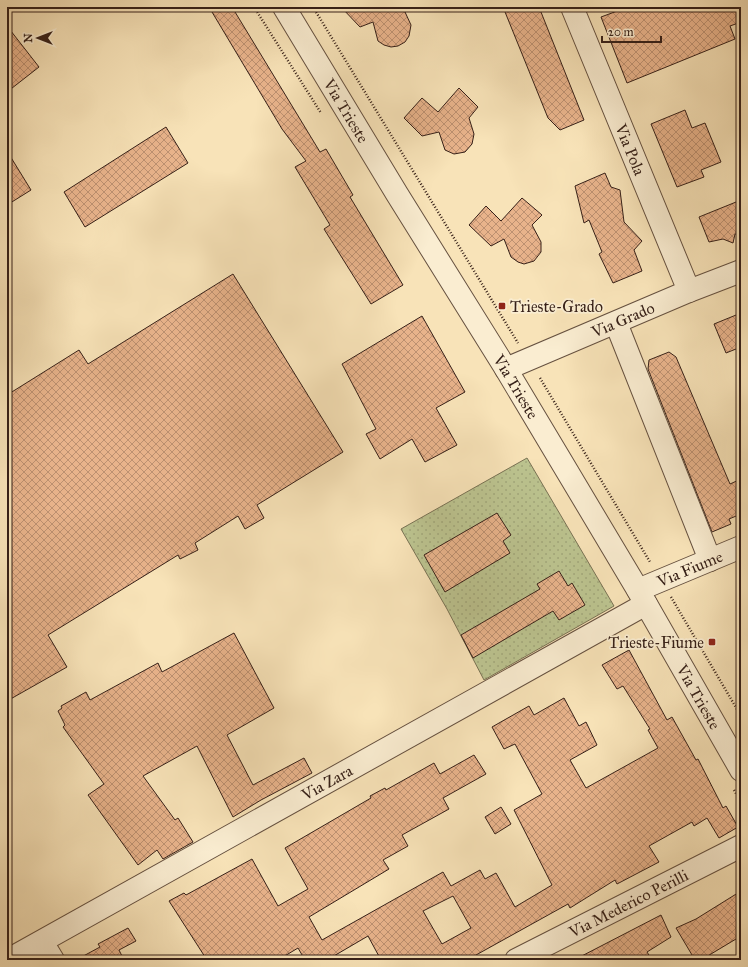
<svg xmlns="http://www.w3.org/2000/svg" width="748" height="967" viewBox="0 0 748 967" font-family="'IM FELL Great Primer',serif">
<style>
.garden{fill:url(#garden-dots);stroke:#797254}
.building{fill:url(#building-cross-hatch);stroke:#362018;fill-rule:evenodd}
.lines{fill:none;stroke-linecap:round;stroke-linejoin:round}
.minor-casing{stroke:#665140;stroke-width:24}
.tertiary-casing{stroke:#665140;stroke-width:24}
.path{stroke:#362018;stroke-width:2.5;stroke-dasharray:1 2;stroke-linecap:butt}
.minor{stroke:#faedd1;stroke-width:22}
.tertiary{stroke:#faedd1;stroke-width:22}
.poi-dot{fill:#8f2418;stroke:#faedd1;stroke-width:1.5}
.labels{text-anchor:middle;dominant-baseline:central;stroke-width:3.5;stroke-linejoin:round;paint-order:stroke}
.street-label{font-size:16px;fill:#362018;stroke:#faedd1}
.poi-label{font-size:16px;fill:#362018;stroke:#faedd1;text-anchor:start}
</style>
<defs>
<pattern id="garden-dots" width="8" height="8" patternUnits="userSpaceOnUse"><rect width="8" height="8" fill="#bcc490"/><path d="M2 2h.1M6 6h.1" fill="none" stroke="#a2a87b" stroke-width="1.8" stroke-linecap="round"/></pattern>
<pattern id="building-cross-hatch" width="8" height="8" patternUnits="userSpaceOnUse"><rect width="8" height="8" fill="#e8b38b"/><path d="M0 0l8 8M0 8l8-8" fill="none" stroke="#bd9171"/></pattern>
</defs>
<rect width="100%" height="100%" fill="#f8e3b8"/>
<filter id="stains"><feTurbulence type="fractalNoise" baseFrequency=".005" numOctaves="4"/><feColorMatrix values="0 0 0 0 .2 0 0 0 0 .09 0 0 0 0 .02 0 0 0 .5 -.17"/></filter>
<radialGradient id="worn" r=".72"><stop offset=".6" stop-color="#630" stop-opacity="0"/><stop offset="1" stop-color="#630" stop-opacity=".3"/></radialGradient>
<path class="garden" d="M527,458L614,606L484,680L447,609L401,529Z"/>
<g class="building">
<path d="M209,7H232L320,152L326,149L353,195L350,197L403,285L371,304L324,229L330,225L295,167L306,161L282,129Z"/>
<path d="M341,7H410V10L405,12L411,25L409,36L405,42L398,46L391,47L384,45L378,41L373,22L360,27Z"/>
<path d="M503,7H539L584,120L560,130L548,118Z"/>
<path d="M628,7H741V22L730,26L735,39L627,83L601,17Z"/>
<path d="M7,26L39,67L7,92Z"/>
<path d="M459,88L478,107L469,118L474,134L472,144L465,152L454,154L445,150L439,132L422,136L404,118L422,98L438,112Z"/>
<path d="M685,110L692,128L705,123L721,162L701,170L704,177L677,187L651,124Z"/>
<path d="M166,127L188,163L85,227L64,192Z"/>
<path d="M7,151L31,190L7,205Z"/>
<path d="M605,173L611,187L620,190L624,222L642,241L634,250L642,271L613,283L599,254L602,252L589,220L584,223L575,186Z"/>
<path d="M522,198L542,215L532,225L541,242V252L534,261L524,264L518,262L511,257L504,239L491,246L469,225L486,206L501,221Z"/>
<path d="M741,200V234H735L733,243L723,239L709,242L699,217Z"/>
<path d="M233,274L343,452L257,505L264,518L245,529L238,516L195,543L198,550L180,559L178,555L48,635L67,667L7,701V395L79,350L88,364Z"/>
<path d="M741,313V347L726,353L714,324Z"/>
<path d="M422,316L465,392L436,408L457,445L425,462L412,439L380,459L366,434L376,429L342,364Z"/>
<path d="M669,352L676,357L730,484L741,479V514L729,519L731,524L712,532L648,369L649,360Z"/>
<path d="M497,513L511,535L503,541L510,553L445,592L424,555Z"/>
<path d="M559,571L568,586L572,583L585,605L559,620L553,611L473,658L461,635L540,589L537,584Z"/>
<path d="M234,633L274,708L227,735L253,785L304,758L312,773L261,800L233,817L197,746L143,776L175,820L178,818L193,842L163,859L157,850L138,865L88,795L104,784L63,727L65,725L58,711L62,708L61,706L86,692L90,700L158,663L162,672Z"/>
<path d="M629,650L667,720L672,717L696,760L698,759L723,808L726,806L738,827L719,838L707,818L694,826L692,822L649,846L659,862L617,884L615,880L570,908L568,904L467,960H381L368,936L327,960H305L298,948L278,960H207L169,901L184,893L186,895L252,859L278,906L308,889L285,848L371,798L370,796L385,788L386,790L434,763L440,774L474,755L486,774L443,798L449,809L402,835L408,846L383,860L389,869L309,917L322,940L443,872L451,886L480,870L485,879L496,873L515,907L552,885L514,810L542,794L515,744L504,749L492,727L529,706L534,715L564,698L579,726L586,722L597,745L570,760L586,788L658,748L648,730L650,729L623,686L617,689L602,665ZM453,896L471,928L442,944L423,911Z"/>
<path d="M501,807L511,824L495,834L485,817Z"/>
<path d="M741,891V936L701,960H695L676,928L696,919Z"/>
<path d="M661,915L671,937L647,952L652,960H574Z"/>
<path d="M128,928L136,941L119,950L124,960H76L100,947L98,944Z"/>
</g>
<g class="lines">
<defs>
<g id="minor">
<path id="s1" d="M572,7L689,291"/>
<path d="M616,323L710,560"/>
<path id="s2" d="M506,369L689,291L741,271"/>
<path id="s3" d="M638,590L741,547"/>
<path d="M42,942L53,960"/>
<path id="s4" d="M8,960L646,604"/>
<path id="s5" d="M516,960L741,846"/>
</g>
<g id="tertiary">
<path id="s6" d="M284,7L397,194L506,369L561,461L638,590L741,770"/>
</g>
</defs>
<use href="#minor" class="minor-casing"/>
<use href="#tertiary" class="tertiary-casing"/>
<g class="path">
<path d="M254,7L321,113"/>
<path d="M313,7L518,343"/>
<path d="M540,378L650,562"/>
<path d="M671,597L741,716"/>
<path d="M734,790L741,802"/>
</g>
<use href="#minor" class="minor"/>
<use href="#tertiary" class="tertiary"/>
</g>
<g class="poi-dot">
<rect x="498" y="302" width="8" height="8" rx="2"/>
<rect x="708" y="638" width="8" height="8" rx="2"/>
</g>
<g class="labels">
<g class="street-label">
<text stroke="none"><textPath href="#s6" startOffset="121">Via Trieste</textPath></text>
<text stroke="none"><textPath href="#s1" startOffset="154">Via Pola</textPath></text>
<text stroke="none"><textPath href="#s2" startOffset="127">Via Grado</textPath></text>
<text stroke="none"><textPath href="#s6" startOffset="445">Via Trieste</textPath></text>
<text stroke="none"><textPath href="#s3" startOffset="56">Via Fiume</textPath></text>
<text stroke="none"><textPath href="#s6" startOffset="805">Via Trieste</textPath></text>
<text stroke="none"><textPath href="#s4" startOffset="365">Via Zara</textPath></text>
<text stroke="none"><textPath href="#s5" startOffset="126">Via Mederico Perilli</textPath></text>
</g>
<g class="poi-label">
<text x="510" y="306">Trieste-Grado</text>
<text x="704" y="642" text-anchor="end">Trieste-Fiume</text>
</g>
</g>
<rect width="748" height="967" fill="none" stroke="#f8e3b8" stroke-width="24"/>
<rect x="8" y="8" width="732" height="951" fill="none" stroke="#362018" stroke-width="2"/>
<rect x="12" y="12" width="724" height="943" fill="none" stroke="#362018"/>
<g transform="translate(38 38) rotate(270)" stroke="#faedd1" stroke-width="3" paint-order="stroke">
<path d="M0-3L7 15L0 10L-7 15Z" fill="#362018"/>
<text y="-6" font-size="11" font-weight="bold" text-anchor="middle" fill="#362018">N</text>
</g>
<path d="M602 36v6h59v-6" fill="none" stroke="#362018" stroke-width="2"/>
<text x="608" y="36" font-size="12" fill="#362018" stroke="#faedd1" stroke-width="3" paint-order="stroke">20 m</text>
<rect width="100%" height="100%" filter="url(#stains)"/>
<rect width="100%" height="100%" fill="url(#worn)"/>
</svg>
